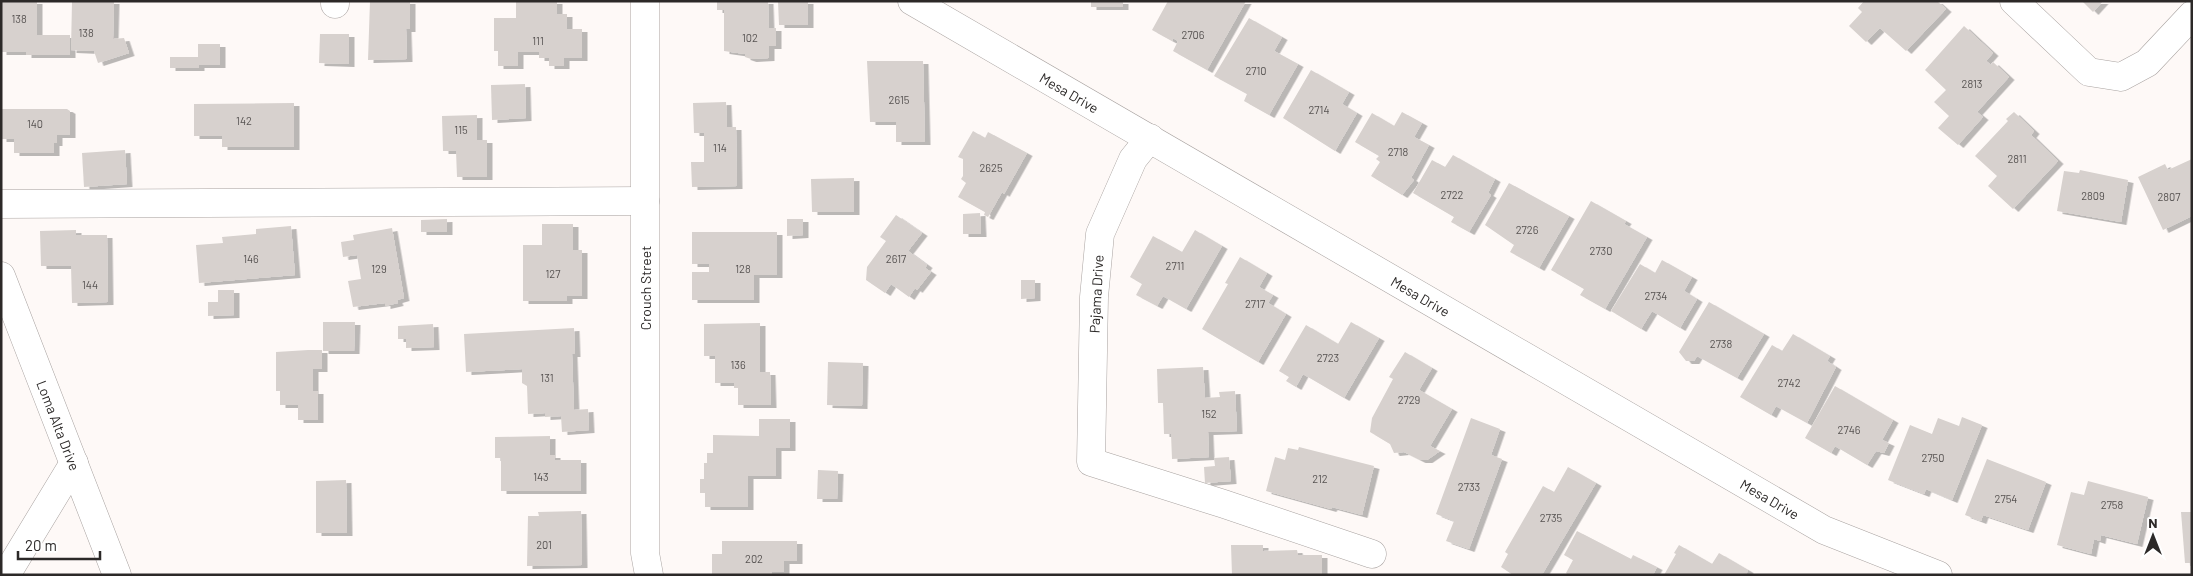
<svg xmlns="http://www.w3.org/2000/svg" width="2193" height="576" viewBox="0 0 2193 576" font-family="Barlow,sans-serif">
<style>
.building{fill:#d7d1ce;filter:url(#shadow)}
.lines{fill:none;stroke-linecap:round;stroke-linejoin:round}
.minor-casing{stroke:#a9a3a1;stroke-width:29}
.major-casing{stroke:#a9a3a1;stroke-width:29}
.minor{stroke:#fff;stroke-width:28}
.major{stroke:#fff;stroke-width:28}
.labels{text-anchor:middle;dominant-baseline:central;stroke-width:4.5;stroke-linejoin:round;paint-order:stroke}
.number-label{font-size:11px;fill:#575352}
.street-label{font-size:14px;fill:#2c2928;stroke:#fff}
</style>
<defs>
<filter id="shadow"><feDropShadow dx="5.5" dy="3" stdDeviation="0" flood-color="#0004"/></filter>
</defs>
<rect width="100%" height="100%" fill="#fef9f7"/>
<g class="building">
<path d="M1,1H37V35H70V55H26V52H1Z"/>
<path d="M72,1H114L113,39L124,38L129,53L98,63L94,51L71,50Z"/>
<path d="M370,1H410V29H406L407,59L368,60Z"/>
<path d="M516,1H557V14H567V29H582V58H564V66H549V58H539V52H518V66H498V51H494V18H516Z"/>
<path d="M717,1H768L769,28H776V46H769V58L751,59L745,57V54L724,51V10H717Z"/>
<path d="M778,1H808V25H779Z"/>
<rect x="1091" y="1" width="32" height="6"/>
<path d="M1168,1H1246L1207,70L1173,51L1178,41L1173,38L1172,41L1152,30Z"/>
<path d="M1864,1H1937L1946,9L1906,51L1880,28L1866,42L1849,26L1862,12L1858,8Z"/>
<path d="M2082,1H2103L2093,12Z"/>
<path d="M1249,18L1282,37L1274,51L1298,64L1269,115L1244,101L1247,94L1214,76Z"/>
<path d="M1964,26L1993,53L1986,61L1991,65L1993,62L2009,77L1977,112L1983,117L1958,145L1938,128L1949,116L1934,102L1946,90L1925,70Z"/>
<path d="M320,34H349V64L319,63Z"/>
<path d="M198,44H220V65H199V68H170V57H198Z"/>
<path d="M867,61H923L925,142H896V122H870Z"/>
<path d="M1311,70L1349,92L1342,104L1357,113L1335,151L1283,118Z"/>
<path d="M525,84L526,118L492,120L491,85Z"/>
<path d="M726,102L727,127H736L737,186L692,187L691,162H704V133H694L693,103Z"/>
<path d="M294,103V147H222V136H194V104Z"/>
<path d="M1,109H67L70,111V135H57V143H54V153H14V139H1Z"/>
<path d="M1402,112L1422,123L1414,137L1429,145L1411,178L1414,180L1402,195L1371,176L1380,162L1376,159L1379,156L1355,142L1372,113L1394,126Z"/>
<path d="M2014,112L2034,131L2031,135L2058,161L2013,209L1988,186L1997,176L1975,156L2008,121L2006,119Z"/>
<path d="M477,115V140H487V177H457L456,151H443L442,116Z"/>
<path d="M973,131L985,138L988,132L1027,153L1004,194L1002,192L988,217L984,215L985,212L958,197L966,183L961,179L963,176V159L958,157Z"/>
<path d="M125,150L127,184L84,187L82,153Z"/>
<path d="M1453,155L1495,179L1488,193L1491,195L1469,232L1451,222L1454,217L1413,193L1432,160L1445,167Z"/>
<path d="M2192,159V216L2163,230L2138,177L2165,164L2168,170Z"/>
<path d="M2080,170L2128,180L2121,222L2057,211L2064,171L2079,173Z"/>
<path d="M854,178V212H812L811,179Z"/>
<path d="M1509,183L1569,216L1539,268L1510,252L1514,245L1485,225Z"/>
<path d="M1591,201L1626,221L1624,224L1647,237L1605,309L1580,295L1584,289L1551,270Z"/>
<path d="M980,213L981,234H963V214Z"/>
<path d="M896,215L922,233L908,251L927,265L925,268L931,272L917,290L915,288L909,297L891,284L885,293L866,280L867,267L886,241L880,237Z"/>
<path d="M447,219V232H421V220Z"/>
<path d="M787,219H803V235L787,236Z"/>
<path d="M542,224H573V250H582V296H567V301H523V245H542Z"/>
<path d="M291,226L295,275L199,283L196,245L223,243L222,237L256,234V229Z"/>
<path d="M392,228L404,298L397,300L398,303L385,306V303L353,307L348,281L361,279L357,255L343,257L341,242L354,240L353,235Z"/>
<path d="M76,230V235H107L108,302L72,303L71,266H41L40,231Z"/>
<path d="M1195,230L1222,246L1186,309L1163,296L1157,306L1136,295L1142,284L1130,277L1153,236L1182,252Z"/>
<path d="M692,232H777V275H754V300H692V272H709V264H692Z"/>
<path d="M1240,257L1267,273L1259,287L1273,295L1268,303L1286,314L1258,362L1202,329L1228,284L1225,283Z"/>
<path d="M1662,260L1692,277L1684,291L1697,299L1680,328L1652,311L1641,329L1611,311L1640,264L1655,273Z"/>
<path d="M1021,280H1035V298L1021,299Z"/>
<path d="M218,290H234V315L208,316V302H218Z"/>
<path d="M1709,302L1764,334L1737,378L1697,356L1694,361H1686L1679,352Z"/>
<path d="M323,322H355L354,351H323Z"/>
<path d="M1351,322L1379,338L1344,398L1303,374L1296,387L1286,381L1289,377L1279,371L1306,325L1338,344Z"/>
<path d="M760,323V372H770L771,405H738V388H734V383H715V356H704V324Z"/>
<path d="M433,324L434,347L406,348V339H398V326Z"/>
<path d="M574,328L575,354H572L574,410L588,409L589,430L562,432L561,416L545,417V413L528,414L527,386L522,383V369L466,372L464,334Z"/>
<path d="M1793,334L1830,356L1827,361L1836,367L1807,423L1776,406L1771,415L1740,397L1772,345L1782,351Z"/>
<path d="M308,350H322V369H313V391H318V420H298V405H280V391H276V352Z"/>
<path d="M1405,352L1432,368L1419,390L1452,409L1430,446L1440,451L1427,460H1420L1404,452L1394,453L1390,444L1370,432L1372,418L1393,379L1389,377Z"/>
<path d="M828,362L863,363L862,406L827,405Z"/>
<path d="M1203,367L1205,398L1220,397L1219,392L1235,391L1237,431L1208,432L1209,457L1172,459L1171,434H1164L1163,403H1158L1157,369Z"/>
<path d="M1835,386L1893,420L1882,440L1889,443L1884,453L1876,451L1867,465L1835,446L1831,453L1805,438Z"/>
<path d="M1962,417L1982,425L1952,500L1926,489L1924,494L1888,480L1910,425L1932,434L1938,418L1959,426Z"/>
<path d="M1471,418L1500,429L1491,455L1502,459L1469,549L1446,541L1454,521L1436,514Z"/>
<path d="M759,419H790V448H776V476H748V507H705V493H700V479H704V463H707V453H713V435L759,436Z"/>
<path d="M550,436V455H555V460H581V491H501V458H495V437Z"/>
<path d="M1299,447L1374,466L1362,515L1332,507L1331,509L1266,491L1275,457L1285,460L1288,448L1298,450Z"/>
<path d="M1229,457L1231,481L1205,483L1204,467L1215,466L1214,458Z"/>
<path d="M1987,459L2046,482L2028,530L1983,515L1981,521L1965,515Z"/>
<path d="M1568,467L1596,483L1543,573L1513,575L1501,567L1508,554L1505,552L1543,486L1554,492Z"/>
<path d="M818,470L838,471L837,499H817Z"/>
<path d="M346,480L347,533H316V481Z"/>
<path d="M2088,481L2148,497L2137,544L2101,535L2100,541L2094,539L2091,554L2057,545L2071,492L2084,495Z"/>
<path d="M581,511L582,565L527,566L528,516H539L538,512Z"/>
<path d="M2181,512H2192V563H2185Z"/>
<path d="M1577,531L1631,559L1633,555L1657,567L1653,575H1568L1566,573L1573,560L1564,555Z"/>
<path d="M722,541H797V561H784V572H772V575H712V554H722Z"/>
<path d="M1231,545H1263V551L1297,550L1298,555H1322V575H1232Z"/>
<path d="M1679,545L1712,564L1719,553L1748,570L1746,575H1664L1676,554L1674,553Z"/>
</g>
<g class="lines">
<defs>
<g id="minor">
<path d="M645,1V553L649,575"/>
<path d="M2014,1L2089,72L2121,77L2147,63L2192,15"/>
<path d="M335,4V1"/>
<path d="M1150,138L1133,159L1100,234L1094,297L1091,462L1224,504L1372,554"/>
<path d="M1,204L645,201"/>
<path id="s1" d="M1,276L117,575"/>
<path d="M6,575L74,463"/>
</g>
<g id="major">
<path id="s2" d="M912,1L1824,530L1938,575"/>
</g>
</defs>
<use href="#minor" class="minor-casing"/>
<use href="#major" class="major-casing"/>
<use href="#minor" class="minor"/>
<use href="#major" class="major"/>
</g>
<g class="labels">
<g class="number-label">
<text x="19" y="18">138</text>
<text x="86" y="32">138</text>
<text x="1193" y="34">2706</text>
<text x="750" y="37">102</text>
<text x="538" y="40">111</text>
<text x="1256" y="70">2710</text>
<text x="1972" y="83">2813</text>
<text x="899" y="99">2615</text>
<text x="1319" y="109">2714</text>
<text x="244" y="120">142</text>
<text x="35" y="123">140</text>
<text x="461" y="129">115</text>
<text x="720" y="147">114</text>
<text x="1398" y="151">2718</text>
<text x="2017" y="158">2811</text>
<text x="991" y="167">2625</text>
<text x="1452" y="194">2722</text>
<text x="2093" y="195">2809</text>
<text x="2169" y="196">2807</text>
<text x="1527" y="229">2726</text>
<text x="1601" y="250">2730</text>
<text x="251" y="258">146</text>
<text x="896" y="258">2617</text>
<text x="1175" y="265">2711</text>
<text x="379" y="268">129</text>
<text x="743" y="268">128</text>
<text x="553" y="273">127</text>
<text x="90" y="284">144</text>
<text x="1656" y="295">2734</text>
<text x="1255" y="303">2717</text>
<text x="1721" y="343">2738</text>
<text x="1328" y="357">2723</text>
<text x="738" y="364">136</text>
<text x="547" y="377">131</text>
<text x="1789" y="382">2742</text>
<text x="1409" y="399">2729</text>
<text x="1209" y="413">152</text>
<text x="1849" y="429">2746</text>
<text x="1933" y="457">2750</text>
<text x="541" y="476">143</text>
<text x="1320" y="478">212</text>
<text x="1469" y="486">2733</text>
<text x="2006" y="498">2754</text>
<text x="2112" y="504">2758</text>
<text x="1551" y="517">2735</text>
<text x="544" y="544">201</text>
<text x="754" y="558">202</text>
</g>
<g class="street-label">
<text stroke="none"><textPath href="#s2" startOffset="182">Mesa Drive</textPath></text>
<text transform="translate(645 288) rotate(-90)">Crouch Street</text>
<text transform="translate(1096 294) rotate(-87)">Pajama Drive</text>
<text stroke="none"><textPath href="#s2" startOffset="588">Mesa Drive</textPath></text>
<text stroke="none"><textPath href="#s1" startOffset="160">Loma Alta Drive</textPath></text>
<text stroke="none"><textPath href="#s2" startOffset="992">Mesa Drive</textPath></text>
</g>
</g>
<rect width="2193" height="576" fill="none" stroke="#2c2928" stroke-width="5"/>
<g transform="translate(2153 536)" stroke="#ffffff" stroke-width="4" paint-order="stroke">
<path d="M0-4L9 19L0 12L-9 19Z" fill="#2c2928"/>
<text y="-8" font-size="14" font-weight="bold" text-anchor="middle" fill="#2c2928">N</text>
</g>
<path d="M18 551v8h82v-8" fill="none" stroke="#2c2928" stroke-width="2.5"/>
<text x="25" y="551" font-size="15" fill="#2c2928" stroke="#ffffff" stroke-width="4" paint-order="stroke">20 m</text>
</svg>
